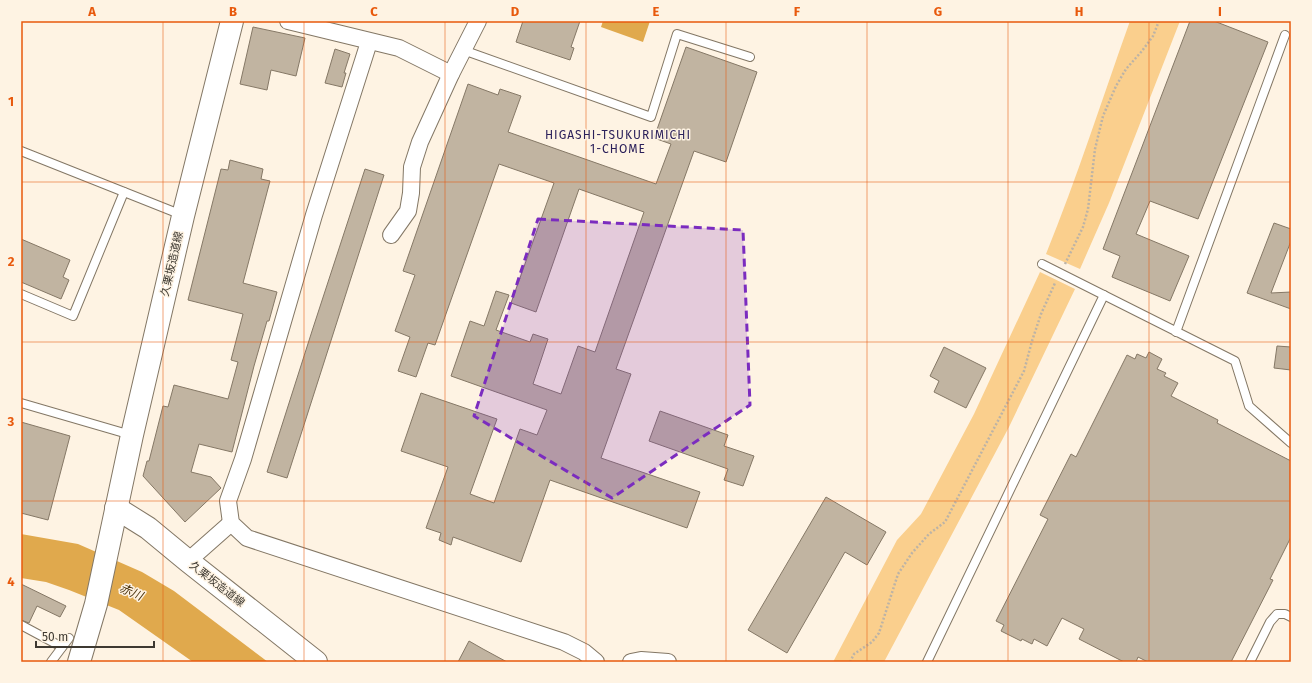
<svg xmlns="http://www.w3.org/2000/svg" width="1312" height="683" viewBox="0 0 1312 683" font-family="'Fira Sans','Noto Sans JP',sans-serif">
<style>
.green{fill:#facf8d}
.water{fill:#e0a94d}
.building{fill:#c1b4a1;stroke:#857866}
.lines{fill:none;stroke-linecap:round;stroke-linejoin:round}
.lane-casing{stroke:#837765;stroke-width:10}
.street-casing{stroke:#837765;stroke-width:18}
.secondary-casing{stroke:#837765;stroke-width:24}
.path{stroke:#bcb3a6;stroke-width:2.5;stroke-dasharray:2 2;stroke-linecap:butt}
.lane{stroke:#fff;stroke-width:8}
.street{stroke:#fff;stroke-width:16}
.secondary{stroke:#fff;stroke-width:22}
.marked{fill:#7b2cbf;fill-opacity:0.2;stroke:#7b2cbf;stroke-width:3;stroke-dasharray:8 5;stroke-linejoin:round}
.grid{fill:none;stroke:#e8590c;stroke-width:1;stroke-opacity:0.55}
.labels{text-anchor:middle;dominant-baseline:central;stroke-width:3;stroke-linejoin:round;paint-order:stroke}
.street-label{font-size:11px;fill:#3e3931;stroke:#fef3e3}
.neighbourhood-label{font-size:12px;letter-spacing:1px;fill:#2b205a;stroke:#fef3e3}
.water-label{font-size:12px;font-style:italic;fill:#503913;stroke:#fef3e3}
.neatline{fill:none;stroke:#e8590c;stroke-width:1.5}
.grid-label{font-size:13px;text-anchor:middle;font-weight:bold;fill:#e8590c}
</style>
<rect width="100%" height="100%" fill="#fef3e3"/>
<g class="green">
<path d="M1130,21H1180L1109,203L1080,269L1046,254C1077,178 1102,99 1130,21Z"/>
<path d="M1040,272L1075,289L1009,427L884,662H833L897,540L921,514L974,414Z"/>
</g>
<g class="water">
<path d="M603,21H650L643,42L601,27Z"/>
<path d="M21,534L78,544L142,572L174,591L268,662H193L119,610L69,590L46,582L21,578Z"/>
</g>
<g class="building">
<path d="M523,21H580L571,47L574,48L570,60L516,42Z"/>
<path d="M1190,21H1214L1268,42L1198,219L1150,201L1136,234L1189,256L1170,301L1112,277L1120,256L1103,249Z"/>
<path d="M253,27L305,38L296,76L271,70L267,90L240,84Z"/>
<path d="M686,47L757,72L726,162L694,151L616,369L631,374L601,458L700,492L687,528L550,480L521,562L453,537L451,545L439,540L441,533L426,528L448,467L401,451L421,393L497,419L470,494L494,503L520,429L537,435L547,410L451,376L470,321L484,326L496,291L509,295L496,330L530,342L533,334L548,339L533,384L561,394L578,346L595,352L644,212L579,189L536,312L511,303L554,183L499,164L435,345L428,343L416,377L398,371L410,337L395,331L415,275L403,271L468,84L498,95L500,89L521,96L508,132L656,184L671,144L654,138Z"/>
<path d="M335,49L350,54L344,73H346L342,87L325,83Z"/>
<path d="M230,160L263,169L261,179L270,181L243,283L277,292L269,321H267L254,366L232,452L199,444L191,472L211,477L221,488L185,522L143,476L147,461H149L163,406L168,407L174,385L228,399L238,362L231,360L243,314L188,300L221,169L228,170Z"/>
<path d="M365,169L384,175L287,478L267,472L313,328Z"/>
<path d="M1274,223L1291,229V241L1271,293L1291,292V309L1247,293Z"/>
<path d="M21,239L70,260L63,277L69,280L61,299L21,282Z"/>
<path d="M1277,346L1291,347V370L1274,368Z"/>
<path d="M944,347L986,368L966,408L934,392L939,381L930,376Z"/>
<path d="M1149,352L1162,359L1157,369L1166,373L1164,376L1178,383L1171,396L1218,420L1217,423L1291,461V537L1270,579L1273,580L1231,662H1148L1138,657L1136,662H1124L1079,639L1084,629L1062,618L1047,646L1034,639L1032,644L1022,639L1021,641L1001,631L1004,625L996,621L1048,519L1040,515L1071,454L1076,457L1127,355L1135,359L1137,354L1146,358Z"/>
<path d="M660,411L728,435L724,446L754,456L743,486L724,480L728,469L649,441Z"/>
<path d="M21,422L70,436L48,520L21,513Z"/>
<path d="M826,497L886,532L867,565L845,552L787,653L748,630Z"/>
<path d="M21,584L66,606L60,617L37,606L29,623L21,620Z"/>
<path d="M469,641L483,649L507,662H458Z"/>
</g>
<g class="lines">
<defs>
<g id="lane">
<path d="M463,50L651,117L677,34L750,57"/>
<path d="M21,151L182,215"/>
<path d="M1042,264L1235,361L1249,406L1291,443"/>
<path d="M21,294L73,316L124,192"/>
<path d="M1176,332L1285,35"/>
<path d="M21,403L131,435"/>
<path d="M21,625L62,647"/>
<path d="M51,662L69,638"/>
<path d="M927,662L1104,295"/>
<path d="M1250,662L1270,622L1277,614H1285L1291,617"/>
</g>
<g id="street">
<path d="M288,21L399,48L451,74"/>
<path d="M369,42L314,215L243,459L228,501L231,523L247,538L564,642L584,652L596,662"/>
<path d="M391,235L408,211L411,193L412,167L420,142L451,74L478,21"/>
<path d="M188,561L231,523"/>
<path d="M631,662L641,660L668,662"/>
</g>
<g id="secondary">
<path d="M116,508L148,528L188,561L316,662"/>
<path d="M79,662L96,604L132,435L183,216L232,21"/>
</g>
</defs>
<use href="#lane" class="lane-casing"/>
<use href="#street" class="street-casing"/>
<use href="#secondary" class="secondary-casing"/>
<g class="path">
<path d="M1065,264L1083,227L1088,209L1095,149L1103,116L1116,86L1126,69L1142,51L1153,36L1159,21"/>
<path d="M850,662L854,654L872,642L879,633L898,574L912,553L929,534L945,522L1024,371L1032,341L1041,314L1055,283"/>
</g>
<use href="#lane" class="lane"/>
<use href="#street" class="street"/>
<use href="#secondary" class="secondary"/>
</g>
<path class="marked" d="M538,219L743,230L750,405L612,498L474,416Z"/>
<path class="grid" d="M163,21V662M304,21V662M445,21V662M586,21V662M726,21V662M867,21V662M1008,21V662M1149,21V662M21,182H1291M21,342H1291M21,501H1291"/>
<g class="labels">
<g class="street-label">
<text transform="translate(172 264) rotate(-77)">久栗坂造道線</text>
<text transform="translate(217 584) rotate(38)">久栗坂造道線</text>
</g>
<g class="neighbourhood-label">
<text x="618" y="135">HIGASHI-TSUKURIMICHI<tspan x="618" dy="14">1-CHOME</tspan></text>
</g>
<g class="water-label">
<text transform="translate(131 592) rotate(23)">赤川</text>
</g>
</g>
<rect width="1312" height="683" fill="none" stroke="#fef3e3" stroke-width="44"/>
<path d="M36 641v6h118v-6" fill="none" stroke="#3e3931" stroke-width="2"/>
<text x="42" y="641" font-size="12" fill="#3e3931" stroke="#fef3e3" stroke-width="3" paint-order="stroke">50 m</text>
<rect x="22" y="22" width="1268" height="639" class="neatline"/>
<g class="grid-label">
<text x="92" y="16">A</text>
<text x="233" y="16">B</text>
<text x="374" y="16">C</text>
<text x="515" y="16">D</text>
<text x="656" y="16">E</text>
<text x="797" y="16">F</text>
<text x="938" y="16">G</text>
<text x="1079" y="16">H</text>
<text x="1220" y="16">I</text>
<text x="11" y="106">1</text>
<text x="11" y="266">2</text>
<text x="11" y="426">3</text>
<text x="11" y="586">4</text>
</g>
</svg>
